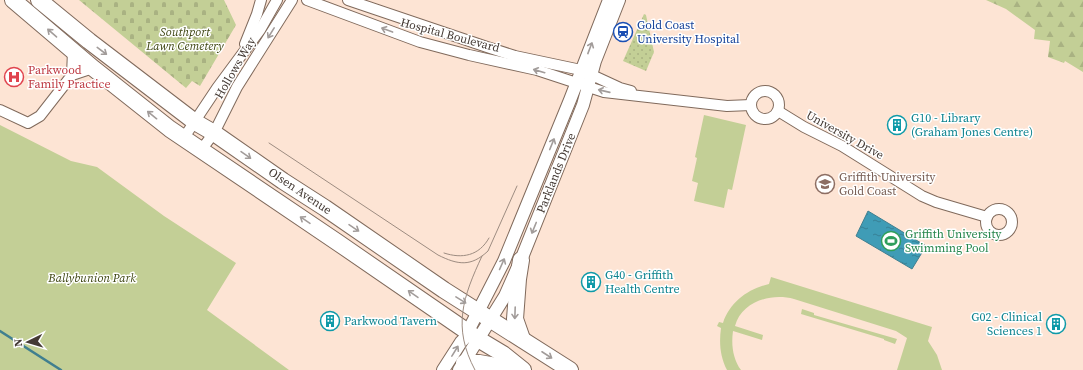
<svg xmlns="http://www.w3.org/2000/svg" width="1083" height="370" viewBox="0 0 1083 370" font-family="'Source Serif 4',serif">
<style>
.grass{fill:url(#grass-dots)}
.forest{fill:url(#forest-firs)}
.cemetery{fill:url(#cemetery-stones)}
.park{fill:#c3cf96}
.water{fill:url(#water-ripples);stroke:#407f8f}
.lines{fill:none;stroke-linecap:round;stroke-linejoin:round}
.stream{stroke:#407f8f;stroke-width:2.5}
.minor-casing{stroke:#806a5c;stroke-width:12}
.tertiary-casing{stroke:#806a5c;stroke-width:14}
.primary-casing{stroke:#806a5c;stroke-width:18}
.minor{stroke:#fff;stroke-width:10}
.tertiary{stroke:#fff;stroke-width:12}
.primary{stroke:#fff;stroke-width:16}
.tram{stroke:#9d8c81;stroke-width:1}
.oneway{stroke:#a29c9a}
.labels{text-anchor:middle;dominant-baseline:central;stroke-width:3;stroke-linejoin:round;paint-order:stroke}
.transit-label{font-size:12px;fill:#164399;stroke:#fff;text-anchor:start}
.park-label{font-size:12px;font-style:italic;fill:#3c440f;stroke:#fff}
.street-label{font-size:12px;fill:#443a34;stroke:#fff}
.health-label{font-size:12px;fill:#be3a42;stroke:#fff;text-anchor:start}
.culture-label{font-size:12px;fill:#0d838f;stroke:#fff;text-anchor:start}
.education-label{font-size:12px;fill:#785e54;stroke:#fff;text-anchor:start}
.leisure-label{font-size:12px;fill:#27864d;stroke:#fff;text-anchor:start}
</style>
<defs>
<pattern id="grass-dots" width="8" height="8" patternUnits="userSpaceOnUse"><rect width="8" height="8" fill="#c3cf96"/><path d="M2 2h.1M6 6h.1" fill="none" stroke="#a9b282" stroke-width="1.8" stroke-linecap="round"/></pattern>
<pattern id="forest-firs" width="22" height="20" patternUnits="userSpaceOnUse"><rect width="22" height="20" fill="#c3cf96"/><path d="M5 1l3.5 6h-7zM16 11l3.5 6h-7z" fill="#a9b282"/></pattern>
<pattern id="cemetery-stones" width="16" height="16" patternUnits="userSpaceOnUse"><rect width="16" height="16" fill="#c3cf96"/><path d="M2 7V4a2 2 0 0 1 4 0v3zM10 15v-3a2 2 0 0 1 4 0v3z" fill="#a9b282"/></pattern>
<pattern id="water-ripples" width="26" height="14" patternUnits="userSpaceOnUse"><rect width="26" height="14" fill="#3f9cb6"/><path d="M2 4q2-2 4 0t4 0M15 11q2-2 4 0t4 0" fill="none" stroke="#368095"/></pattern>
</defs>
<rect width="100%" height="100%" fill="#fde4d4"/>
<path class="grass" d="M644,14L646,15L654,52L646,71L623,61Z"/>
<path class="forest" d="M986,0H1083V72L1065,61L1064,63L1048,57L1050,41L1034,39L1035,30L1006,9Z"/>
<path class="cemetery" d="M79,0H224L236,25L200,86L192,81L186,88Z"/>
<g class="park">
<path d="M704,115L746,125L732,190L728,189L724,208L694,201L698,183L692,181L697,158L695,157Z"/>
<path d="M0,125L71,161L97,167L164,216L236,263L207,310L289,370H0Z"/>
<path d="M771,277L932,327L928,341L937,355L942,370H897L907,338L896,331L794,299C771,293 742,301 735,326L763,335L762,340L733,331C731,345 733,359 741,370H727C720,356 719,343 721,328L717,326L719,322L723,323C730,302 748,289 769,284Z"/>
<path d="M802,309L814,313V315L897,339L895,344L884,340V339L801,314Z"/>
</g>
<path class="water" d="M868,211L926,246L912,269L856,236Z"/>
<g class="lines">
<path class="stream" d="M0,331L61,370"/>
<defs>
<g id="minor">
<path d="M307,0L420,42L469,55L537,70L604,92L727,106L751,105"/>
<path d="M348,0L487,47L515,56L581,70L620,88L631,91"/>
<path d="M245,44L257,14L261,0"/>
<path d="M72,75L73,51"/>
<circle cx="765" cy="105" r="14"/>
<path d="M0,110L28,123L40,116L72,75L93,68"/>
<path d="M778,111L804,127L842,146L922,196L936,202L987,217"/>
<path d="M183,139L217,88L260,30L277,0"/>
<path d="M201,150L214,133L237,87L292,0"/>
<circle cx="999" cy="222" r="13"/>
</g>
<g id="tertiary">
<path d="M443,370L461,342L464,339L504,261L570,100L609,0"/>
<path d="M459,370L505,296L521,260L583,105L595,61L619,0"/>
</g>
<g id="primary">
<path d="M13,0L93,68L170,129L337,242L478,339L503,354L523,370"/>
<path d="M39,0L89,41L195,122L214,133L283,181L325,208L444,290L570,370"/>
<path d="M521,260L518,279L515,319L522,339"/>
<path d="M464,363H479L519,370"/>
</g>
</defs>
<use href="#minor" class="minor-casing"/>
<use href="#tertiary" class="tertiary-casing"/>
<use href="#primary" class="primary-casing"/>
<use href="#minor" class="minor"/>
<use href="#tertiary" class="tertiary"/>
<use href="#primary" class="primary"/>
<g class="tram">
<path d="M269,143L438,255C458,265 471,267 488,251L517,186"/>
<path d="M444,253C462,259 479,256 489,238"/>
<path d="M475,370C452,327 463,297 482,256"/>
</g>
</g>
<defs><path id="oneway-shaft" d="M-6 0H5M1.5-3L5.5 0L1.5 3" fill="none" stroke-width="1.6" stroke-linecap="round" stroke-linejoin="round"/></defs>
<g class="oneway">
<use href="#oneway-shaft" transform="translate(387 30) rotate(-160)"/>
<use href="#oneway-shaft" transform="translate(52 33) rotate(-139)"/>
<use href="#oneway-shaft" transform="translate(271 33) rotate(122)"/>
<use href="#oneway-shaft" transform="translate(590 48) rotate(-69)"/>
<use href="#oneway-shaft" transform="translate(102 51) rotate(37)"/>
<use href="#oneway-shaft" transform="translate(539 71) rotate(-164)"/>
<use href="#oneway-shaft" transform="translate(604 91) rotate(-167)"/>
<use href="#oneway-shaft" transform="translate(152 115) rotate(-141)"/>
<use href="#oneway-shaft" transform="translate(552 144) rotate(-68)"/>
<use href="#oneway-shaft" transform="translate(246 155) rotate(35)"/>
<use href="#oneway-shaft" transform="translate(305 220) rotate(-146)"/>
<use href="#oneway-shaft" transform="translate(354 228) rotate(34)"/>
<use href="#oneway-shaft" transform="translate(534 228) rotate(112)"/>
<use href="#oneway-shaft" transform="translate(502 264) rotate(-66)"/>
<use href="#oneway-shaft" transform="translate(413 294) rotate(-145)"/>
<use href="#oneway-shaft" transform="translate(461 300) rotate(32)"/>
<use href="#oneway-shaft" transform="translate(515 313) rotate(92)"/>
<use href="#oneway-shaft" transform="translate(455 351) rotate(-58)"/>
<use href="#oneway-shaft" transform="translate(547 355) rotate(33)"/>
</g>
<defs>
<symbol id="station-ring" viewBox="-11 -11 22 22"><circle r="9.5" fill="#fff" stroke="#1a4fb4" stroke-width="1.5"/><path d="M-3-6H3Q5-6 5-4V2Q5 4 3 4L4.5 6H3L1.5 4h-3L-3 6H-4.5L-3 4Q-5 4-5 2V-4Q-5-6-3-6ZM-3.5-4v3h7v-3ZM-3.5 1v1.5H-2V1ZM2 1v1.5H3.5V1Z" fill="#1a4fb4"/></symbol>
<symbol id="hospital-ring" viewBox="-11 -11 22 22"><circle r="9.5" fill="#fff" stroke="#e0444e" stroke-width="1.5"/><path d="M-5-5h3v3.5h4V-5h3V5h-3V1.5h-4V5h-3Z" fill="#e0444e"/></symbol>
<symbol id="building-ring" viewBox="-11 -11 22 22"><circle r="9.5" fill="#fff" stroke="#0f9aa8" stroke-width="1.5"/><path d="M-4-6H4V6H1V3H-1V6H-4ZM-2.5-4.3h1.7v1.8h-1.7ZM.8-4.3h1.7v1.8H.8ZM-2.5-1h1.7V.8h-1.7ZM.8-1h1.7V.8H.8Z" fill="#0f9aa8"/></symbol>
<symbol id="university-ring" viewBox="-11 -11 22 22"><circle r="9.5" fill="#fff" stroke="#8d6e63" stroke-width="1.5"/><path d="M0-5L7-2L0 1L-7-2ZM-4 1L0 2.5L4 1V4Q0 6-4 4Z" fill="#8d6e63"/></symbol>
<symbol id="stadium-ring" viewBox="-11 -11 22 22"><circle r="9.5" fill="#fff" stroke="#2e9e5b" stroke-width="1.5"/><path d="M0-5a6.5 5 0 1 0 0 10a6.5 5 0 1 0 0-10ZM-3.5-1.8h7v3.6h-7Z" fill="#2e9e5b"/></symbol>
</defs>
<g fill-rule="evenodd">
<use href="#station-ring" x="612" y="21" width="22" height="22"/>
<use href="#hospital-ring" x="3" y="66" width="22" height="22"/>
<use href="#building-ring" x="886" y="114" width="22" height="22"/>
<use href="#university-ring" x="814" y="173" width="22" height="22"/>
<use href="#stadium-ring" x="880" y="230" width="22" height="22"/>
<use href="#building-ring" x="580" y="271" width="22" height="22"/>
<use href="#building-ring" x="319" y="310" width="22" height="22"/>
<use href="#building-ring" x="1045" y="313" width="22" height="22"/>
</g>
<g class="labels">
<g class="transit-label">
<text x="637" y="25">Gold Coast<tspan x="637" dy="14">University Hospital</tspan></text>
</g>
<g class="park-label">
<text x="185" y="32">Southport<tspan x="185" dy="14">Lawn Cemetery</tspan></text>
<text x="92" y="278">Ballybunion Park</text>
</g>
<g class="street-label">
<text transform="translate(450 35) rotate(15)">Hospital Boulevard</text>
<text transform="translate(235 68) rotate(-60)">Hollows Way</text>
<text transform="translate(845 135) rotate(29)">University Drive</text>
<text transform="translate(556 173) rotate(-68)">Parklands Drive</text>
<text transform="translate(300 191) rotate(34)">Olsen Avenue</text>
</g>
<g class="health-label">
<text x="28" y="70">Parkwood<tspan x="28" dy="14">Family Practice</tspan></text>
</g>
<g class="culture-label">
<text x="911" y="118">G10 - Library<tspan x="911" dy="14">(Graham Jones Centre)</tspan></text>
<text x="605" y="275">G40 - Griffith<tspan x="605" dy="14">Health Centre</tspan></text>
<text x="1042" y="317" text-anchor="end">G02 - Clinical<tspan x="1042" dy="14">Sciences 1</tspan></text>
<text x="344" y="321">Parkwood Tavern</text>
</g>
<g class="education-label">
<text x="839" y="177">Griffith University<tspan x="839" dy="14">Gold Coast</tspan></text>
</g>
<g class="leisure-label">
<text x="905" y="234">Griffith University<tspan x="905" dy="14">Swimming Pool</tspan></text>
</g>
</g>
<g transform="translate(28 342) rotate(265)" stroke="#ffffff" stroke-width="3" paint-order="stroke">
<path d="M0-3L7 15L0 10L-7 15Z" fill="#443a34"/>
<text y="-6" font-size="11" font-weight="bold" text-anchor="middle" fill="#443a34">N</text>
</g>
</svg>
